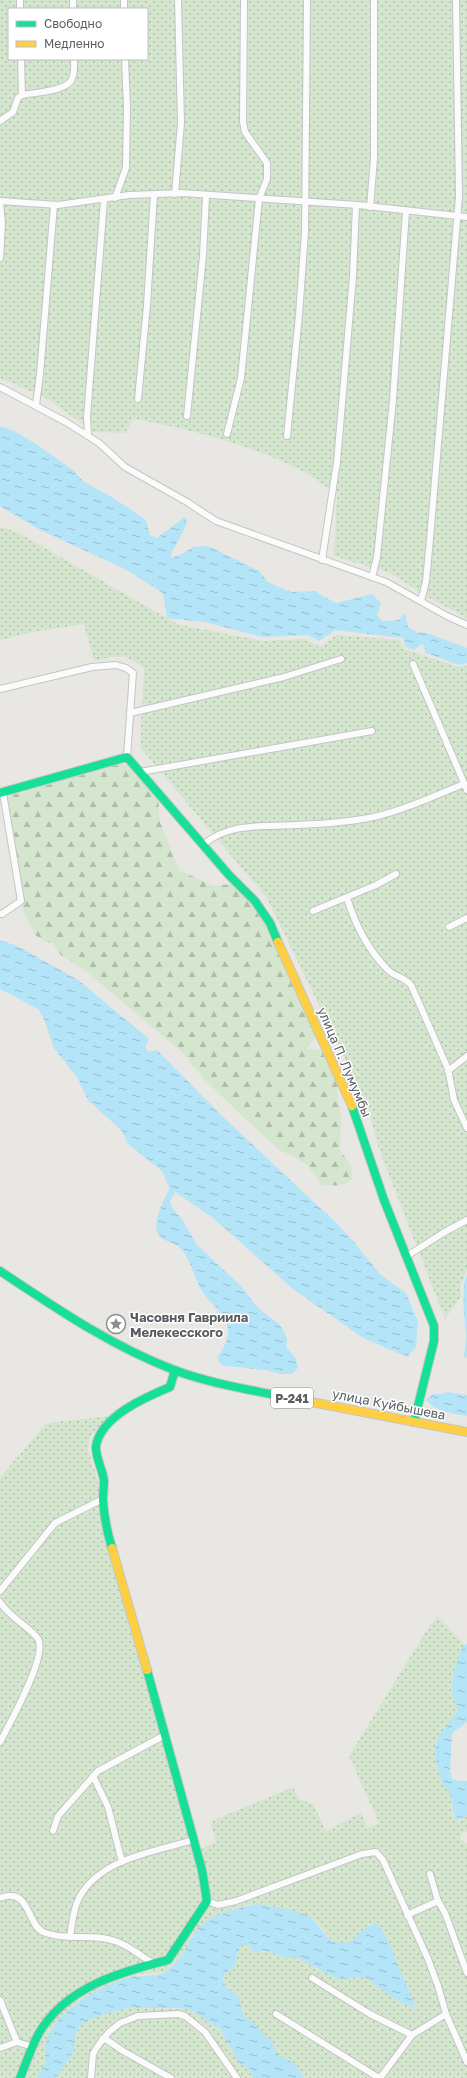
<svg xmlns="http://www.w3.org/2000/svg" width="467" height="2078" viewBox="0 0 467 2078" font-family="'Golos Text',sans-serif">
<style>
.grass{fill:url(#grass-dots);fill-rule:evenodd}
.forest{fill:url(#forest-firs)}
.water{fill:url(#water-ripples)}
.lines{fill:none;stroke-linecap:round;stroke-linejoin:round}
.street-casing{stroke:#c4c5c4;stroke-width:8}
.fast-casing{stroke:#c5c6c6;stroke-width:10}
.slow-casing{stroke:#c5c6c6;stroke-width:10}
.street{stroke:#fcfbfb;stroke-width:6}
.fast{stroke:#16e098;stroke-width:8}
.slow{stroke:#ffcf43;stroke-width:8}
.labels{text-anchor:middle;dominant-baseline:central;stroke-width:3;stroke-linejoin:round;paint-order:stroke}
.shield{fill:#fff;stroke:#8b8e91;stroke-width:1}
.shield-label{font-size:12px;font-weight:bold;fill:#595e62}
.street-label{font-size:13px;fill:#595e62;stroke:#fff}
.poi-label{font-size:13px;font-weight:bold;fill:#595e62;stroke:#fff;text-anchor:start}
</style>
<defs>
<pattern id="grass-dots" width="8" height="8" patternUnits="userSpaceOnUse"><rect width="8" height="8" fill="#d4e6ce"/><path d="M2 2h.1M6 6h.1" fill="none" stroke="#afbeab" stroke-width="1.8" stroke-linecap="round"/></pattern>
<pattern id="forest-firs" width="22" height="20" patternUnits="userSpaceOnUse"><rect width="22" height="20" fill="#d4e6ce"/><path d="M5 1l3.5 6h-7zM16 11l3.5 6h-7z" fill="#afbeab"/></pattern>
<pattern id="water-ripples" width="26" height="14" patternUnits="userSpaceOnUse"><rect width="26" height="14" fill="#b4e4f7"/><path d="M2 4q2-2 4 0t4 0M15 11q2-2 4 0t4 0" fill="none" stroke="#95bccb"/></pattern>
</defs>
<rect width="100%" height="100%" fill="#e9e7e3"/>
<g class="grass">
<path d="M0,0H467V618L431,599L390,573L334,556L337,494C324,486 312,475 298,469C248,444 189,429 134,419L125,433L94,432L46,398L0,378ZM9,9H147V59H9Z"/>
<path d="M0,527L17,532L177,624L263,641L305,639L320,647L337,635L400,640L404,649L459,667L465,665L467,667V1270L461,1283V1297L445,1319L380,1152L365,1100L267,898L140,747L144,668C123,652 118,656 94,661L84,624L33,632L0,640Z"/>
<path d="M109,1416L90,1437L88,1450L100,1487L99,1509L103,1535L194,1852L216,1842L210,1822L293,1787L299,1799L313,1804L326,1831L361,1813L368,1828L379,1823L349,1756L430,1625L438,1616L465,1645C453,1670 449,1683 458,1710L446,1728L436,1762L444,1788L447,1786L451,1792L453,1815L460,1821L467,1816V1832H462L460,1839L467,1844V2078H302L304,2076C296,2068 292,2058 280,2059L270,2039H267L255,2024L244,2015L242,2006L224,1983L223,1976L236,1965L237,1951L241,1945L251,1947L261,1952L268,1951L287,1958H298L340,1980L350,1977L366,1978L416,2008L382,1929L371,1923C362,1929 358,1939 348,1943C329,1949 323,1923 310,1918C299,1913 268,1905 256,1904C241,1904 206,1918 196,1931C188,1942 182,1959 171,1968C159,1977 146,1971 133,1976C99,1988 61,2006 47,2041C44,2047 47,2058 44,2065C43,2070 39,2073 37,2078H0V1478L46,1423Z"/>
<path d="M127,2008L190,2009L220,2029L239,2063L249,2068L254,2078H56L73,2053L76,2033L80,2025L93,2018Z"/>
</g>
<path class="forest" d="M120,764L131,766L158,796L160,822L179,870L213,886L233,884L253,902L268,924L317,1035L306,1049L325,1051L338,1080L337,1093L341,1116L340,1149L352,1168L353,1179C343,1186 335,1186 322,1185L308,1166L295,1157L279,1150L239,1113L202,1077L181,1051L88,973L61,955L53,943L46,942L35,935L23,911L6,797Z"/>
<g class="water">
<path d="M0,426L16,432L42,448L74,471L84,482L112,497L146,520L150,535L157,538L183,518H187C185,534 175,542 170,558L180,555L193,547L208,546L259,571L268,582L290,592L314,591L336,603L372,594L381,603L377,616L383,621L399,620L405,613L408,627L418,633L424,632L467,648V663L459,665L426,653L423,643L414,650L405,646L403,638L335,630L319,641L308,635L263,637L205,622L167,618L163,593L125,569L40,530L0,506Z"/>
<path d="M0,940L21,948L78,980L149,1039L145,1047L148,1052L157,1050L222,1116L331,1218L354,1242L380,1274L406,1293L418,1322L416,1347L407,1357L363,1338L293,1289L212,1217L175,1192L170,1202L173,1209L182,1219L197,1245L240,1285L259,1309L279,1324L285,1333L287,1340L286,1347L296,1359L298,1368L292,1374H281L265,1370L224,1366L219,1363L218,1356C224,1348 231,1336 227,1325C222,1310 207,1301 200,1288C193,1274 191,1259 179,1247C172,1241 161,1242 157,1232C153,1222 164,1197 170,1189L162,1171L128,1144L122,1131L88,1100L78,1079L54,1048L43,1017L38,1009L0,989Z"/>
<path d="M467,1274V1357L465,1359C463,1350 467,1342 466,1334C464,1320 461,1286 467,1274Z"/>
<path d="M448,1392L467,1395V1416C452,1413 436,1412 426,1400L433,1394H442Z"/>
<path d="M467,1643V1722L452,1733L450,1771L452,1779L459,1781H467V1816L456,1821C451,1810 454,1797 447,1787L444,1788C438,1771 431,1754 439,1736C444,1727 453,1719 458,1710C456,1705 453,1698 452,1692C451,1680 458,1650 467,1643Z"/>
<path d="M256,1904C273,1907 297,1908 312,1919C320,1926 327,1941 339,1943C357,1946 361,1923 377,1924L386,1936L416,2008L397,2001L366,1978L350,1977L340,1980L298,1958H287L268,1951L252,1952L251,1947L241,1945L237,1951L236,1965L223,1976C224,1986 227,1990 237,1994L244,2015L255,2024L267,2038L270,2039L280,2058C292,2058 296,2068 304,2076L302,2078H254L249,2068L239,2063L220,2029L190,2009L171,2008H127L93,2018L80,2025L76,2033L73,2053L56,2078H37C39,2072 44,2068 45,2062C46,2056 44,2046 46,2041C59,2009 95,1989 127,1978C139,1974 155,1978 165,1972C180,1963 187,1945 196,1931C209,1913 236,1909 256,1904Z"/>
</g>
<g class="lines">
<defs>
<g id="street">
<path d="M20,0V9"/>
<path d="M73,0V9"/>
<path d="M124,0V9"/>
<path d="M21,59L22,95"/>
<path d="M0,121L13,112L18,98L22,95C34,93 64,91 71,81C75,75 74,66 74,59"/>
<path d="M175,194L181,123L178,0"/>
<path d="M115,198L126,168L127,107L125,59"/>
<path d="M0,201L58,205L129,195L182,193L358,205L467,217"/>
<path d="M0,203L2,223L0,258"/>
<path d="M370,207L374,159V0"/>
<path d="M0,387L66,422L99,443L125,467L187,502L216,521L386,582L447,616L467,625"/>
<path d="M138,399L147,305L154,194"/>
<path d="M36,405L40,374L54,205"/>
<path d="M187,416L203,256L206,196"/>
<path d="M227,434L241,378L259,199L267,179V163L245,132L243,122L244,0"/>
<path d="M88,436L87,417L104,200"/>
<path d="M287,436L299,315L305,232L307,0"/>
<path d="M322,560L337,462L353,276L356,205"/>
<path d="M372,577L377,557L393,400L406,211"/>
<path d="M421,601L426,581L430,539L459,197L456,0"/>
<path d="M413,664L467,790"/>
<path d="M0,689L92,667L116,665L126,668L133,673L127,757"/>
<path d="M130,713L284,677L341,659"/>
<path d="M140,772L372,731"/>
<path d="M203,845C228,822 265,827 296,825C323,824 352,822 378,816C408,809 436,795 464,784"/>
<path d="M347,898C355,924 368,950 388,970C395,977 405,977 411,985L448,1069L454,1100L467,1128"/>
<path d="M313,911L376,885L396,874"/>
<path d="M0,914H2L21,901L3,793"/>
<path d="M449,927L467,918"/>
<path d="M448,1071L467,1056"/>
<path d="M407,1256L443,1233L467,1220"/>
<path d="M0,1591L55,1523L103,1499"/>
<path d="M0,1602C9,1617 31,1628 38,1639C48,1655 9,1725 0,1742"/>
<path d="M93,1776L108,1807L122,1862"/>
<path d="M53,1831L58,1816L98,1771L165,1735"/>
<path d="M430,1874L438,1901L445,1913L467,1973"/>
<path d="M0,1898C30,1886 27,1925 43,1932C63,1940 87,1935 108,1939C126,1943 139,1955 154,1964"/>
<path d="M207,1901L218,1905L236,1901L362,1854L376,1852L383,1860L428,1959L438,1986L446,2014L467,2062"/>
<path d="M407,1915L438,1901"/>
<path d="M70,1937C72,1924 73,1909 79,1898C100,1858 155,1852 193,1840"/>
<path d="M312,1978L370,2014L412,2035"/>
<path d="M0,2000L17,2042"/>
<path d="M276,2014L379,2078"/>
<path d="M102,2039L107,2040L123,2051L171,2078"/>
<path d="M0,2048L17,2042L33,2047"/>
<path d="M91,2078L93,2054L97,2047L109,2032L120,2023L138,2016L178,2014L185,2016L205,2032L237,2078"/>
<path d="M380,2078L412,2035L446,2014"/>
</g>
<g id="fast">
<path d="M0,793L127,757L229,875L255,901L270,923L278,942"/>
<path d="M352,1106L384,1200L434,1326V1341L414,1422"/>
<path d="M0,1271C56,1308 111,1346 174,1370C206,1382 241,1388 275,1395"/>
<path d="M112,1548C107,1532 104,1516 103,1500C103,1494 104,1487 104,1481C103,1470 95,1457 96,1446C101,1416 146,1397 170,1387L175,1370"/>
<path d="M20,2078C26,2064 31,2047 39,2033C66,1987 120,1972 168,1960L207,1901L202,1870L147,1670"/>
</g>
<g id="slow">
<path d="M278,942L352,1106"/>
<path d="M275,1395L467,1432"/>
<path d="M112,1548L147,1670"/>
</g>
</defs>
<use href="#street" class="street-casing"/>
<use href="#fast" class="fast-casing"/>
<use href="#slow" class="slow-casing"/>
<use href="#street" class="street"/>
<use href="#fast" class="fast"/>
<use href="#slow" class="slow"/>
</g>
<defs>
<symbol id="sight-ring" viewBox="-11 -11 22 22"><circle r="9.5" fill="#fff" stroke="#8b8e8f" stroke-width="1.5"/><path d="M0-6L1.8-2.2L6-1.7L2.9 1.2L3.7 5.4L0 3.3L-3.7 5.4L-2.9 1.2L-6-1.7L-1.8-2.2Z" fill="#8b8e8f"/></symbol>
</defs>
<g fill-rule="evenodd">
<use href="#sight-ring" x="105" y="1313" width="22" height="22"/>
</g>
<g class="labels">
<rect class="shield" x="271" y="1388" width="42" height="20" rx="3"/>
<g class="shield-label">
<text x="292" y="1398">Р-241</text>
</g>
<g class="street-label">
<text transform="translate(345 1062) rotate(67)">улица П. Лумумбы</text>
<text transform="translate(389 1404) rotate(11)">улица Куйбышева</text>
</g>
<g class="poi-label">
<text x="130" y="1317">Часовня Гавриила<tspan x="130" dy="15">Мелекесского</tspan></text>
</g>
</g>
<rect x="8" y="8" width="140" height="52" fill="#ffffff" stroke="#bdbfc0"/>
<rect x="16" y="21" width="20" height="6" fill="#16e098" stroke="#bdbfc0"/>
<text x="44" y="28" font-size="12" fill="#595e62">Свободно</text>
<rect x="16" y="41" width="20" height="6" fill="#ffcf43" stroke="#bdbfc0"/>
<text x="44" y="48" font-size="12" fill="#595e62">Медленно</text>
</svg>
